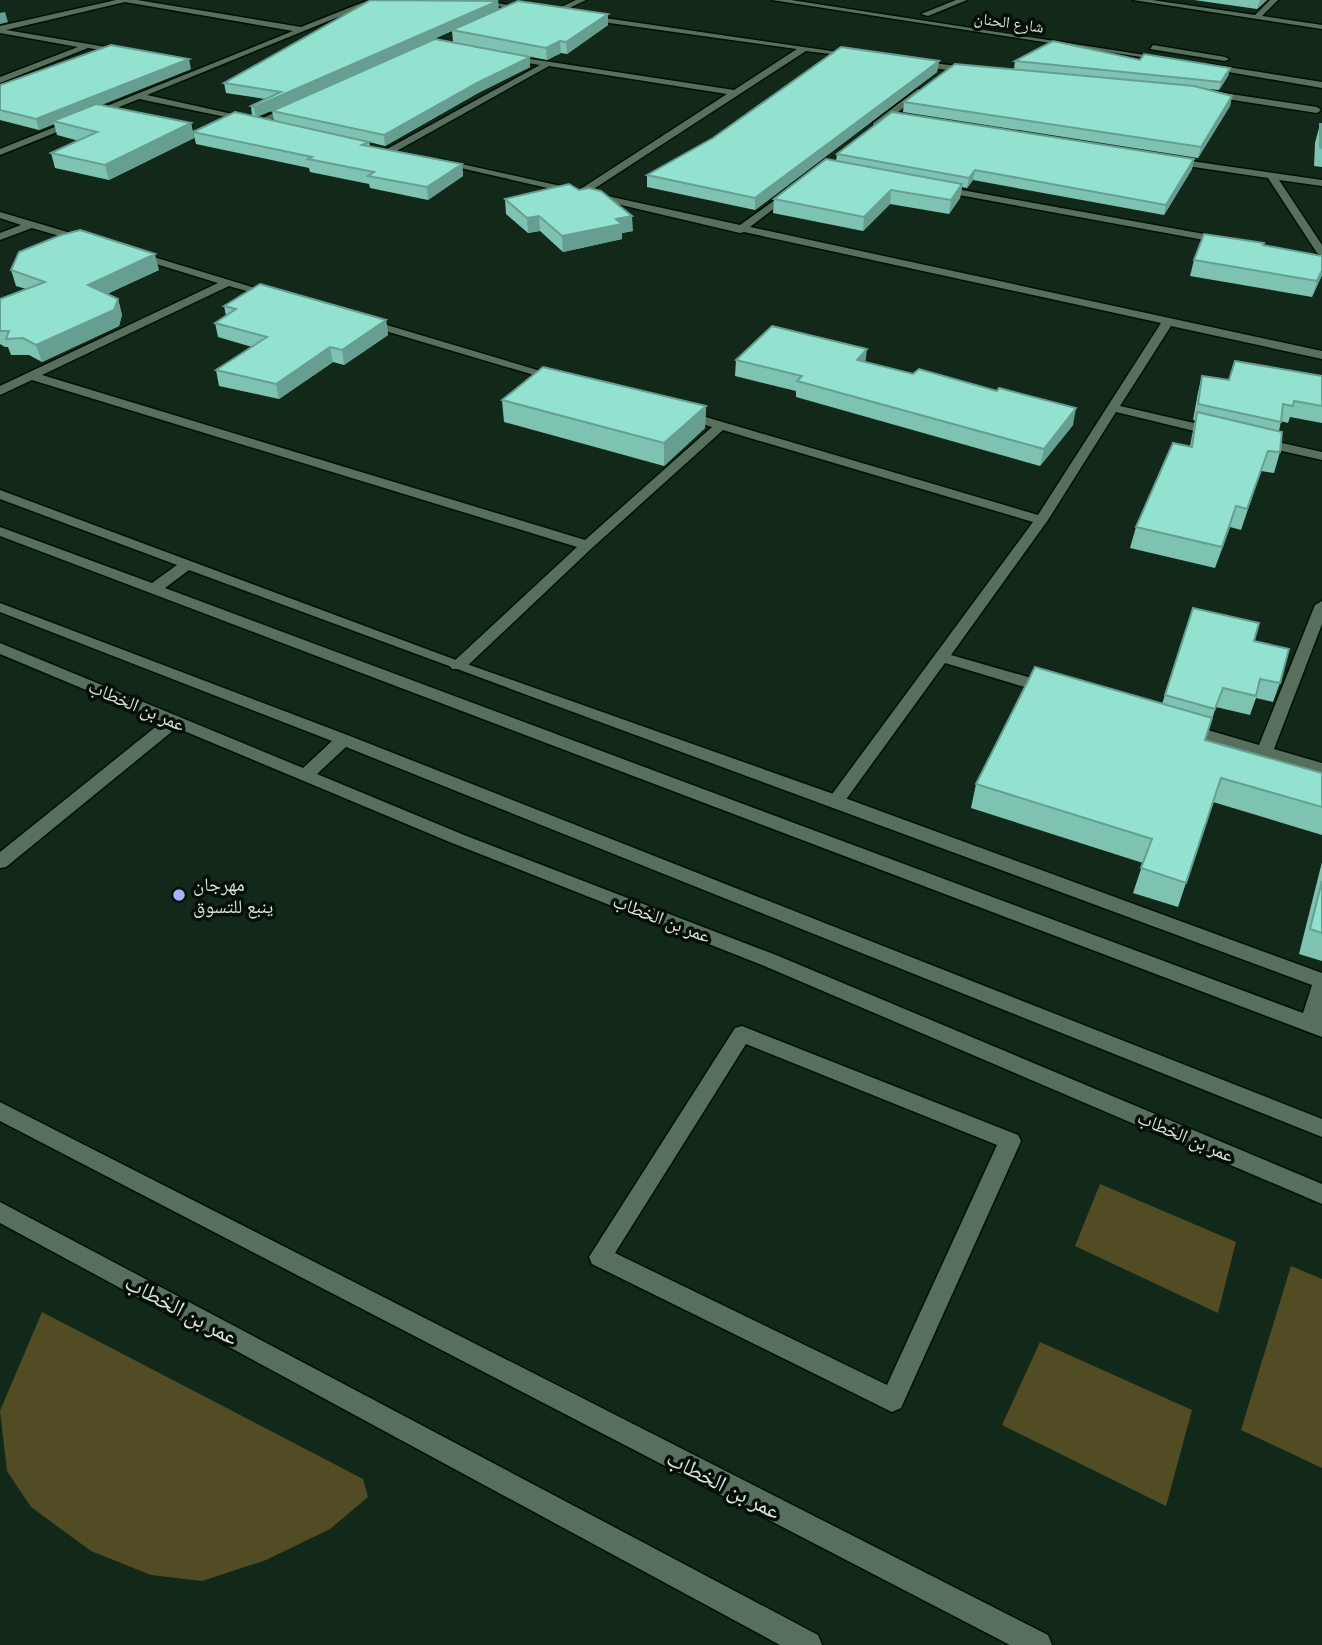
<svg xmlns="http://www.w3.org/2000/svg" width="1322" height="1645" viewBox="0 0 1322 1645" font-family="Ubuntu,'Noto Naskh Arabic',sans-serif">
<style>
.green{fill:#524c24}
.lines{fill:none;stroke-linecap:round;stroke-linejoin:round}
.street-casing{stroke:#001104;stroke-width:3}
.secondary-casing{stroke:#001104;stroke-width:3}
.street{fill:#57705d;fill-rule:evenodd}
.secondary{fill:#57705d;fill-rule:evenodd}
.wall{fill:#7ec2b2}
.shaded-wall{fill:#669e91}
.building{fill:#92e2cf;stroke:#669e91;stroke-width:2}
.poi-dot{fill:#a7b1fc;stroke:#060f08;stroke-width:2.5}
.labels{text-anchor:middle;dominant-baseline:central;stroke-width:7;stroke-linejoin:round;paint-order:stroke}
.far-street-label{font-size:16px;fill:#d7e5da;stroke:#060f08}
.street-label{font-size:19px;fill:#d7e5da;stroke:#060f08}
.poi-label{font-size:19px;fill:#d7e5da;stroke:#060f08;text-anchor:start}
.near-street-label{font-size:23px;fill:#d7e5da;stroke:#060f08}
</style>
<rect width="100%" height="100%" fill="#122919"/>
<g class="green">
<path d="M1100,1184L1236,1242L1218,1313L1075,1246Z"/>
<path d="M1291,1266L1322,1279V1468L1241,1430Z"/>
<path d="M42,1312L363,1479L368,1497L330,1529L266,1560L202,1581L151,1575L91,1551L31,1507L7,1471L0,1411Z"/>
<path d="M1040,1342L1192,1410L1166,1506L1002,1425Z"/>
</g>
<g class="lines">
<defs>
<g id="street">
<path d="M116,0H137L301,27L369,0H380L147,95L250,118V122L139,99L0,155V149L293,31L125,2L6,30L124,50L127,54L88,48L0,83V77L78,47L0,33V26Z"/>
<path d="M457,0H478L533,9L529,11Z"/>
<path d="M576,0H586L555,15L548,13Z"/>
<path d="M956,0H967L928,16L921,14Z"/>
<path d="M1133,0H1152L1255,15L1270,0H1278L1262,16L1322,25V29Z"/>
<path d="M584,15L859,55L855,57L806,51L589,192L740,225L790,189L795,192L793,194L750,227L1322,351V359L1171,326L1120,406L1220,429L1221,432L1215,436L1116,412L1048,520L951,655L1056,685L1058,689L1056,693H1044L945,663L842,805H830L827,801L1033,522L723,430L592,548L464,669H452L450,666L452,663L577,547L32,380L0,395V386L218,283L130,256L129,254L134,251L281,296L275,299L229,286L42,375L585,540L712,427L678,417L676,414L682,410L1038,515L1161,323L744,232L740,233L583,196L578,198L574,194L434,162L439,159L579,190L727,94L549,66L393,153H387V149L540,65L504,59V55L734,90L797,49L581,19Z"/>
<path d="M917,61L973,68L977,71L973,74L914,65Z"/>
<path d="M918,89L925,91L879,127H873V123Z"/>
<path d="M1210,91L1317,107L1321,110L1317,113L1207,96Z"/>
<path d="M292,104L299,106L260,125L253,123Z"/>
<path d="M1170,158L1322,180V186L1279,180L1322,245V256L1317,253L1268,178L1167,163V159Z"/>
<path d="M940,186L1226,238L1231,241L1226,244L937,191L935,189Z"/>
<path d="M0,212L91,239L92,241L87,244L32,228L0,240V233L21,225L0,218Z"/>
<path d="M362,320H370L564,378L554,381L362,324Z"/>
<path d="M1260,438L1322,452V460L1255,445V439Z"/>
<path d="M1322,601V624L1274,749L1322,763V775L1178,732L1176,728L1184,723L1259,745L1315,605Z"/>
<path d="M174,716L180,717L182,721L180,725L6,867L0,868V852L168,717Z"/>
<path d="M742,1026L1018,1135L1021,1141L901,1408L892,1412L592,1264L589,1257L735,1028ZM746,1044L997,1145L887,1385L615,1253Z"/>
</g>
<g id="secondary">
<path d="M772,0H791L1171,59L1167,61Z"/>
<path d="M1153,45L1225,57L1229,59L1225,61L1150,49Z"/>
<path d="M1208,64L1322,82V88L1205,68Z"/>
<path d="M0,490L464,663L842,797L1322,973V1037L0,536V527L152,583L177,565L0,499ZM189,570L1312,985L1303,1013L165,588Z"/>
<path d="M0,603L350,736L1322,1119V1137L346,747L317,774L464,835L776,955L1322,1184V1204L762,965L452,843L0,654V643L303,768L332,741L0,612Z"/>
<path d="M0,1102L1048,1635L1052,1645H1010L0,1121Z"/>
<path d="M0,1202L818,1635L822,1645H780L0,1223Z"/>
</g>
</defs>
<use href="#street" class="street-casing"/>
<use href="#secondary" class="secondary-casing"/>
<use href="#street" class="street"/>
<use href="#secondary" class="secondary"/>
</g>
<g class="wall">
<path d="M1194,0H1267L1257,9Z"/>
<path d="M499,9L608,14V25L567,54L561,53L547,60L453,42L452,31L257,117L274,121L272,111L530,57V67L478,93L385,146L369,142L370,147L462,164L463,176L428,200L370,188L369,184L310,172L309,168L196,144L193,132L252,116L251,106L265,99L226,93L224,83Z"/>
<path d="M1140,60L1230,68L1228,76L1219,90L1200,88L1232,96L1230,106L1198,158L903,112L904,102L1014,69L1015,61Z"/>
<path d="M939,61L937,72L755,210L647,187V175L713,138Z"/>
<path d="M191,69L101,105L191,123L194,138L109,180L55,168L51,153L79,141L57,135L54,124L39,130L0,120V85Z"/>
<path d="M1320,124H1322V167L1314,166L1315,143Z"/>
<path d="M837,154L1194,159L1192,169L1164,215L973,180L967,188L962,187L960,198L949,214L890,204L863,231L773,213L774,199L836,161Z"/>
<path d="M505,199L633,231L622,233V239L563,252L540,231L528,233L506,214Z"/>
<path d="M1263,245L1322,275L1312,297L1190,276L1194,260Z"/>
<path d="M11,270H159L107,294L118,299L122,315L119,326L42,362L29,355H11L8,347H5L0,344V299L26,289L16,286Z"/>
<path d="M224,306L386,320L388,335L344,365L333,362L279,399L219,386L216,370L252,347L218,337L215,323L226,316Z"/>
<path d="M736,360L866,363L1073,425L1040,466L796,397V391L735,376Z"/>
<path d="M1202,376L1229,380L1322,376V423L1290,417L1288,423L1281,421L1279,431L1280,452L1274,473L1261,471L1241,530L1230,527L1215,568L1130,548L1136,527L1190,446L1195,420H1193L1198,392Z"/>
<path d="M502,400L706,406L705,428L664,466L504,422Z"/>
<path d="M1193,608L1254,641L1280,683L1273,702L1256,698L1250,715L1216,707L1205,740L1322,773V835L1213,802L1178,907L1133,893L1143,863L971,808L976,784L1162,704Z"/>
<path d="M1322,862V961L1299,954Z"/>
</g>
<g class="shaded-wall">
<path d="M1260,0H1267L1257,9Z"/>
<path d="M498,1L499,10L256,117L254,107Z"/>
<path d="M5,12L8,22L0,24V13Z"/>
<path d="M608,14V25L567,54L566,42Z"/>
<path d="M560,41L561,53L547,60L546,48Z"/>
<path d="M530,57V67L478,93L385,146L384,135L477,83Z"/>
<path d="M189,59L191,69L59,122L53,121L54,124L39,130L36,119Z"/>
<path d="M939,61L937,72L755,210V198Z"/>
<path d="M1230,68L1228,76L1219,90L1221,82Z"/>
<path d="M1232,96L1230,106L1198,158L1201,147Z"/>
<path d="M191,123L194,138L109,180L105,165Z"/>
<path d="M1194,159L1192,169L1164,215L1166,205Z"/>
<path d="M462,164L463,176L428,200L427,187Z"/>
<path d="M975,170L973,180L967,188L969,178Z"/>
<path d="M962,184L960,198L949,214L951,200Z"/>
<path d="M891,190L890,204L863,231L864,217Z"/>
<path d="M539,216L540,231L528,233L527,218Z"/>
<path d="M632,216L633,231L622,233V239L563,252L562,236L616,219Z"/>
<path d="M155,254L159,270L92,300L88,285Z"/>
<path d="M1322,270V275L1312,297L1317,281Z"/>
<path d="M118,299L122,315L119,326L42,362L36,345Z"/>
<path d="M386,320L388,335L344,365L342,350Z"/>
<path d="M330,347L333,362L279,399L276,384Z"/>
<path d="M867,349L865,366L857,360Z"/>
<path d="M706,406L705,428L664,466V443Z"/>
<path d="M1076,408L1073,425L1040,466L1044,449Z"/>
<path d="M1236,506L1230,527L1215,568L1222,547Z"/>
</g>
<g class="building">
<path d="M371,0L498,1L254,107L251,106L281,92L224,83Z"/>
<path d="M518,1L608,14L566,42L560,41L546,48L452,30Z"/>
<path d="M435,39L530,57L477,83L384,135L272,111Z"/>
<path d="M1053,41L1140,60L1144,54L1230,68L1221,82L1015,61Z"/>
<path d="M111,45L189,59L36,119L0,110V85Z"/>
<path d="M841,47L939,61L755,198L647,175L713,138Z"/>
<path d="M955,64L1194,86L1232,96L1201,147L904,102Z"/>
<path d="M96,104L191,123L105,165L51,153L97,132L53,121Z"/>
<path d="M235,112L369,142L362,145L462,164L427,187L368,176L374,172L308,159L312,157L193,132Z"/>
<path d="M892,112L1194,159L1166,205L975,170L969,178L837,154Z"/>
<path d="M1320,124H1322V148L1320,147Z"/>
<path d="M826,159L962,184L951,200L891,190L864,217L774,199Z"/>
<path d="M569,184L579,190L589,188L601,191L632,216L616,219L622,224L562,236L539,216L527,218L505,199Z"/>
<path d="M80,230L155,254L88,285L118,299L114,310L36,345L23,338L6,339L9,331H0V299L45,282L11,270L19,252L61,235Z"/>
<path d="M1204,234L1264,243L1263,245L1322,256V270L1317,281L1194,260Z"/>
<path d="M260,284L386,320L342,350L330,347L276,384L216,370L267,337L215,323L236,309L224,306Z"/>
<path d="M772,326L867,349L857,360L913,374L919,369L997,391L999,388L1076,408L1044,449L797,381L802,376L736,360Z"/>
<path d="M1235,361L1322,376V406L1294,401L1293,406L1283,404L1281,422L1198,404L1202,376L1229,380Z"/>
<path d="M543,367L706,406L664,443L502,400Z"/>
<path d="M1197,412L1282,432L1280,452L1268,451L1247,509L1236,506L1222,547L1136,527L1173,443L1192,447Z"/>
<path d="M1193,608L1259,623L1254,641L1289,649L1280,683L1260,679L1256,696L1223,688L1215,709L1165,695Z"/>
<path d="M1035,667L1212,718L1205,740L1322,773V807L1221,778L1186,883L1141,868L1152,839L976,784Z"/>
<path d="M1322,881V933L1310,929Z"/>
</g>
<circle class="poi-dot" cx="179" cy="895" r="7"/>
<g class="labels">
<g class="far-street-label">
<text transform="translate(1009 22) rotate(8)">شارع الحنان</text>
</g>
<g class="street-label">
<text transform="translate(137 705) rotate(23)">عمر بن الخطاب</text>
<text transform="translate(662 918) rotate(21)">عمر بن الخطاب</text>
<text transform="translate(1186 1136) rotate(23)">عمر بن الخطاب</text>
</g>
<g class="poi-label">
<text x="193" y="884">مهرجان<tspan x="193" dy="22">ينبع للتسوق</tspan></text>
</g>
<g class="near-street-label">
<text transform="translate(182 1309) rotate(28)">عمر بن الخطاب</text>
<text transform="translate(724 1484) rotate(27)">عمر بن الخطاب</text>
</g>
</g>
</svg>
